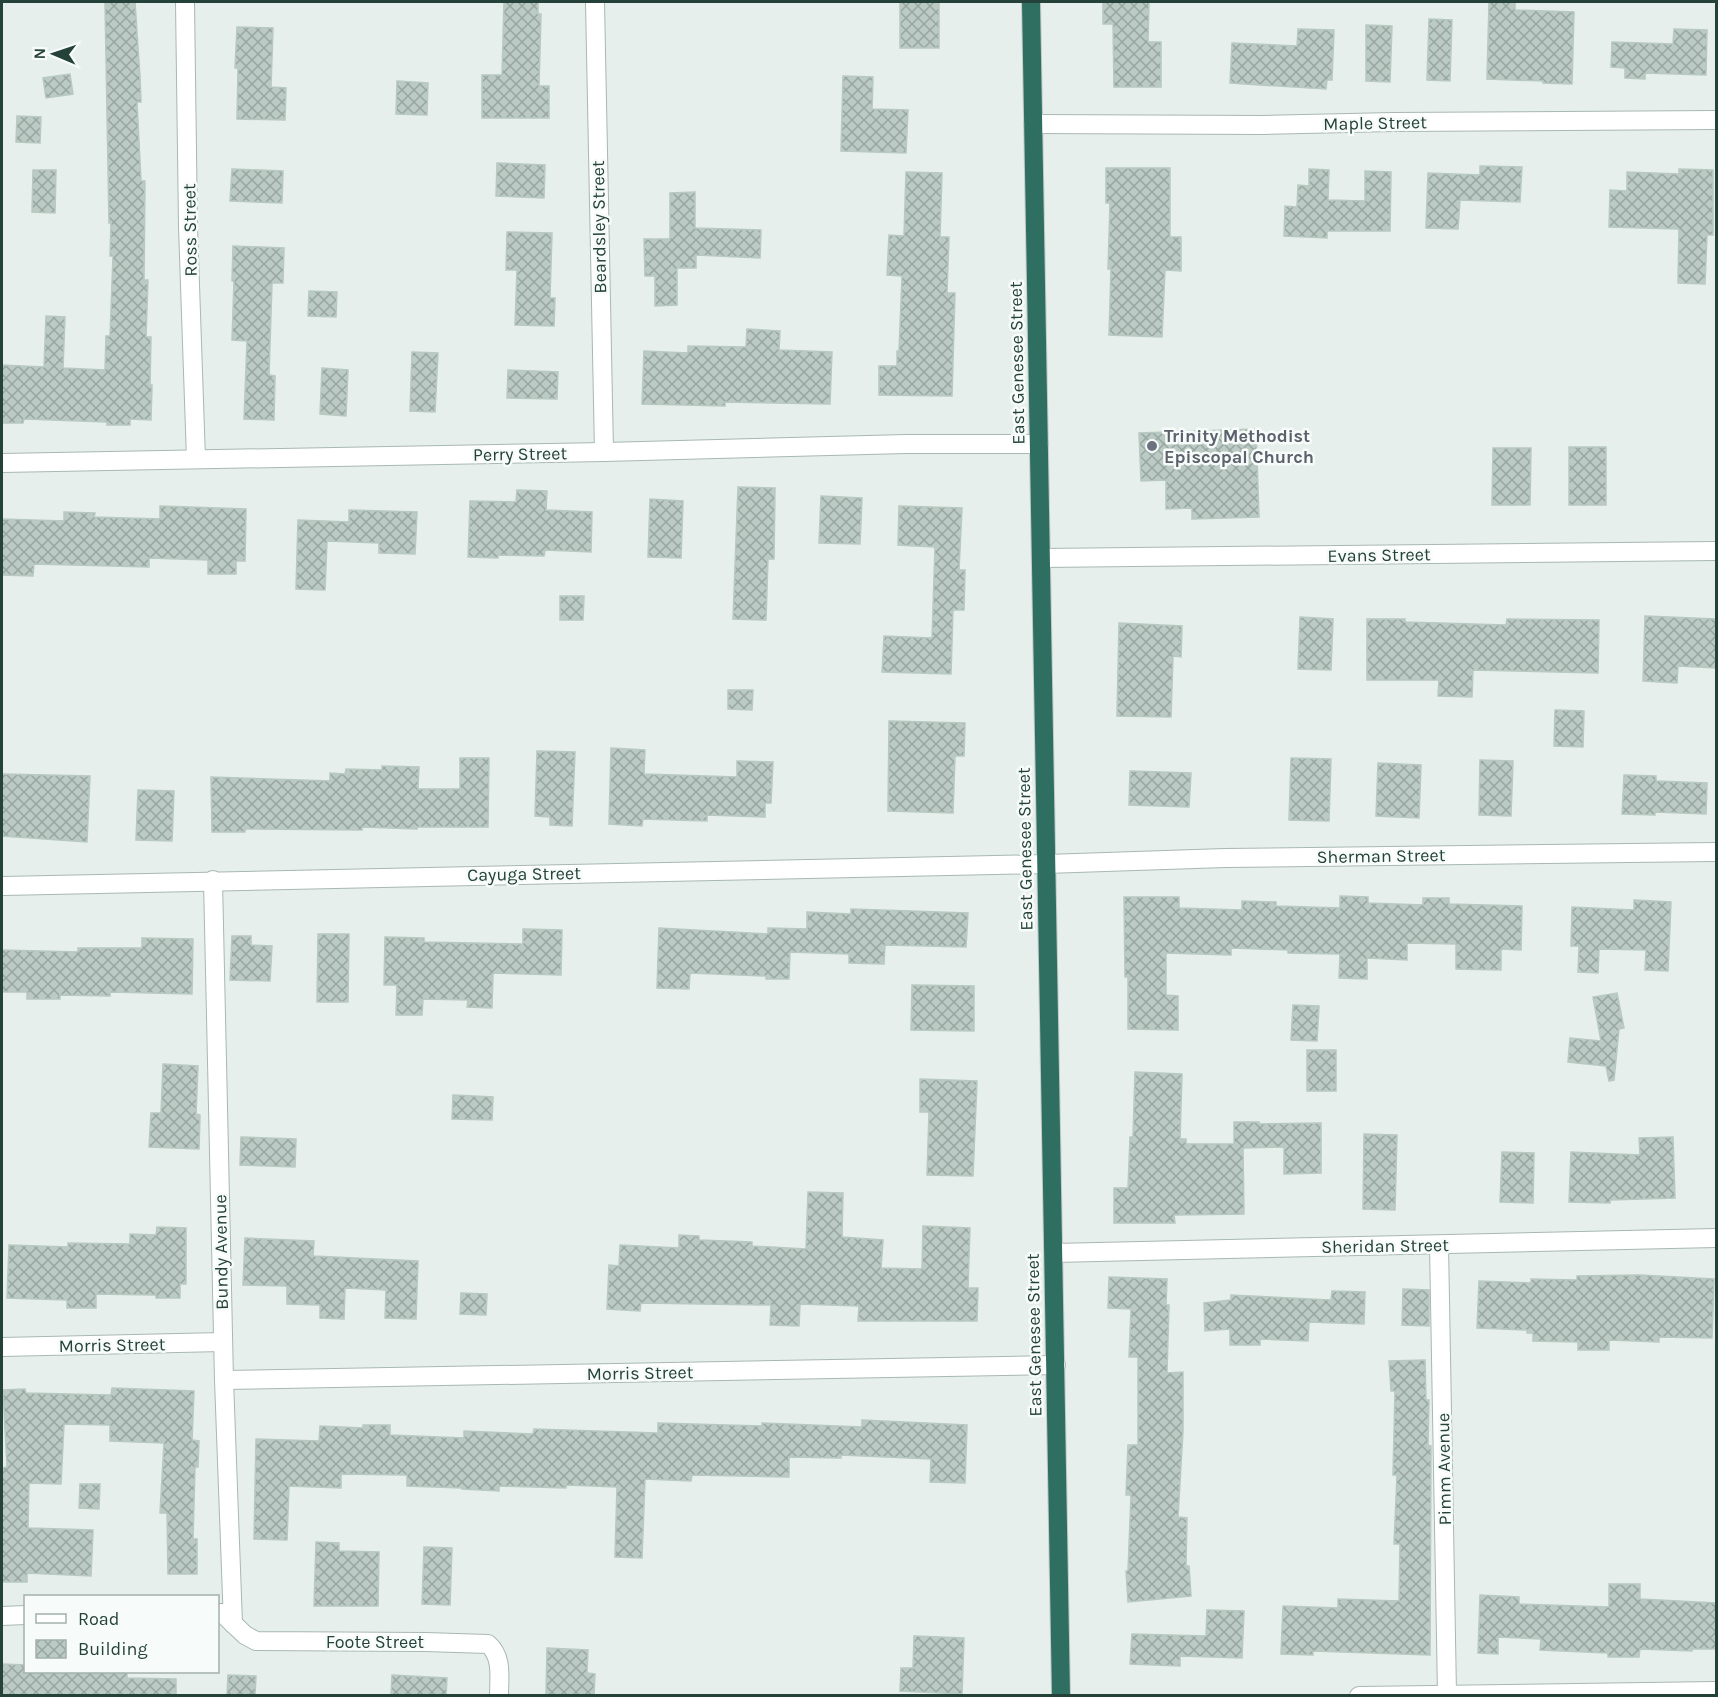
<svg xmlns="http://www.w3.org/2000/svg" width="1718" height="1697" viewBox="0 0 1718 1697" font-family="Karla,sans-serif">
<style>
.building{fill:url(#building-cross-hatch);stroke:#b8c9c2;stroke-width:1.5}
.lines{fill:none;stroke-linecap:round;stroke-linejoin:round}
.minor-casing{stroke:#a8b8b2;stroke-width:20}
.highway-casing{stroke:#c2cac8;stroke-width:20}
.minor{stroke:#fff;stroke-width:18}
.highway{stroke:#2f6f62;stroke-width:18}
.worship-dot{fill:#6b7280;stroke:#f7fbf9;stroke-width:2}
.labels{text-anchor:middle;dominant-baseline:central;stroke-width:5;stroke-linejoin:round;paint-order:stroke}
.street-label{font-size:18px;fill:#24423a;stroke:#f7fbf9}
.worship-label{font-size:18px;font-weight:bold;fill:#5b616d;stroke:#f7fbf9;text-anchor:start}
</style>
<defs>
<pattern id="building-cross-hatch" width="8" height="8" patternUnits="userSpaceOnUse" patternTransform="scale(1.5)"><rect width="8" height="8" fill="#bbcac4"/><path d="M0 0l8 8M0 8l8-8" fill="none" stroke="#98a6a0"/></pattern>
</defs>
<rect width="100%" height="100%" fill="#e6efeb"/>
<g class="building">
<path d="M105,2H135L140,77L141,102H137L141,181H145L144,280H148L146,337H151L150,385H152L151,420L130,419V425H107V422L24,419L23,423H2V365L44,367L46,316L65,317L63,368L105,370L106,336H110L113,256H110L111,223H109Z"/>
<path d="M504,2H538V14H541L539,86H549V118H482V75H502Z"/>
<rect x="900" y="2" width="39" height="46"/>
<path d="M1103,2H1149L1148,42H1161V87H1114L1113,24H1103Z"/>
<path d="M1489,2H1515V10L1574,12L1572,84L1543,83V81L1487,79Z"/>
<path d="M1429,19L1452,20L1450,81L1427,80Z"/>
<path d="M1366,25L1392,26L1390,82L1366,81Z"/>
<path d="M237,27L273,28L271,87L286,88L285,120L237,119L238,68H235Z"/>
<path d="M1298,29L1334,30L1332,80H1327L1326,89L1230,83L1232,43L1297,46Z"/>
<path d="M1674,29L1707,30L1706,75L1645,73V79L1625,78V68L1611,67L1612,42L1673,44Z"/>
<path d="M70,74L73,94L46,98L43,78Z"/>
<path d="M843,76L873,77L872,109L908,110L906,153L841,151Z"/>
<path d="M397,81L428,83L427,115L396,114Z"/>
<path d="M17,116L41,117L40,143L16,142Z"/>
<path d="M497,163L545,165L544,198L496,196Z"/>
<path d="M1480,166L1522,167L1520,202L1460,200L1458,229L1426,228L1428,173L1480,175Z"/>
<path d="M1106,168H1170V237H1181V271L1165,270L1162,337L1109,335L1111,269H1108L1110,203H1106Z"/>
<path d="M232,169L283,171L282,203L230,201Z"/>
<path d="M1309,169L1329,170L1328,200L1365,201V171L1391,172L1390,231H1327V238L1284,236L1285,206L1297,207L1298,185L1309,186Z"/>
<path d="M1679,169L1713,170V235H1707L1705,284L1678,283L1679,229L1609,227L1610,190L1627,191V172L1679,174Z"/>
<path d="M33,170H56L55,213L32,212Z"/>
<path d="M906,172L942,173L940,237H949L947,293H955L952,396L879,395V366H897V351H899L902,276L887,275L889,235L904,236Z"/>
<path d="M695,192V228L761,230L760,258L696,255V268H677V305L655,306V276H645L644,239H670V193Z"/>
<path d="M507,232L552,233L550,298H555L554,326L515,325L517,270H506Z"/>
<path d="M233,246L284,248L283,283H272L269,375L275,376L274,420L244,419L247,341L232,340L234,281H232Z"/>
<path d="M309,291L337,292L336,317L308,316Z"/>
<path d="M747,329L780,331L779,350L832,352L830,404L725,402V406L642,404L644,351L688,353V346L746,347Z"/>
<path d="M412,352L438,353L435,412L410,411Z"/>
<path d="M322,368L348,370L346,416L320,414Z"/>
<path d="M508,370L558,372L557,399L507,398Z"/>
<path d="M1256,429L1259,517L1192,519V508L1166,509V480L1141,481L1139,433Z"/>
<rect x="1569" y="447" width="37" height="58"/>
<path d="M1493,448H1531L1530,505H1492Z"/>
<path d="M738,487L775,488L774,559H768L766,620L733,619Z"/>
<path d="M517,490L547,491L546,510L592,512L591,552L545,550L544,556L498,555V558L468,557L470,501L516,502Z"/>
<path d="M821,496L862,498L860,544L819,543Z"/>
<path d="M650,499L683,501L681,558L648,557Z"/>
<path d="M160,506L246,509L245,561H236V574H208V560L149,558V567L34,564L33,576L2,575V519L64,521V512L95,513L94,517L160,519Z"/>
<path d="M899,506L962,508L959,570H965L964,610H953L951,674L882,672L884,636L932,638L935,547L898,545Z"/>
<path d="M349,510L417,512L415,554L379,553V543L327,541L325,590L296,589L298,520L349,522Z"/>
<path d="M560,596H584L583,620H560Z"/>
<path d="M1645,616L1716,619V668L1678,666L1677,683L1643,681Z"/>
<path d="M1300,617L1333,619L1331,670L1298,669Z"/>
<path d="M1367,619H1405V622L1506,625L1507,619L1599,620L1598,673L1473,670L1472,697L1438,696L1439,680H1367Z"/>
<path d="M1119,623L1182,626L1181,657L1173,656L1171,717L1117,716Z"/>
<path d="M728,690H753L752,710L728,709Z"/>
<path d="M1555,710L1584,711L1583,747L1554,746Z"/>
<path d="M889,721L965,723L964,756H955L953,813L888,811Z"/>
<path d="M611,748L645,750L644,774L737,777V761L773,762L771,803H765V817L707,815V821L643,819L642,826L609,824Z"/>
<path d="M537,751L575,752L572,826L550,825V817L535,816Z"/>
<path d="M460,758H489L488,827H417V829L362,827V830L245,829V832H212L211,777L330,781V773L345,774L346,769L382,770V766L419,767L418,789H460Z"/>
<path d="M1291,758L1331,759L1329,821L1289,820Z"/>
<path d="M1480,760L1513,761L1511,816L1479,815Z"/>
<path d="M1378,763L1421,765L1419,818L1376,816Z"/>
<path d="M1130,771L1191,773L1189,807L1129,805Z"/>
<path d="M2,774L90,776L87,842L2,836Z"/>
<path d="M1624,775L1656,776V781L1707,783L1706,814L1655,812V815L1622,814Z"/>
<path d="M138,790L174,791L172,841L136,840Z"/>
<path d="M1340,896L1368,897V903L1423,905V898H1449V904L1522,906L1521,950L1501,949V970L1456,969V944L1407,943V960L1367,958V979L1339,978L1340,954L1288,953V950L1231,948V955L1166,953V995L1178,996V1030L1128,1029V977H1125L1124,897H1179V908L1242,910V901L1276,902V906L1340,908Z"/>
<path d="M1634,900L1671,902L1668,971L1645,970L1646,950L1599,949L1598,973L1578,972L1579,946H1571L1572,907L1634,910Z"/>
<path d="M851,909L968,913L966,947L885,945L884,964L849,963V954L790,952L789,979H766V976L690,973L689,989L657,988L659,928L768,934V928L807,929V912L851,914Z"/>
<path d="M523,929L562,930L561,975L493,973L492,1008L467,1007L468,1000L423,999L422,1015H396L397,985H384L385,937L424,938V942L523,944Z"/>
<path d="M318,934H349L348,1002H317Z"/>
<path d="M232,936H251V945L272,946L270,981L230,980Z"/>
<path d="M142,938L193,939L192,994L110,992V996L60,995V999H27V992H2V950L78,952V948H142Z"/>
<path d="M912,985L974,986V1031L911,1030Z"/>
<path d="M1617,993L1624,1028L1619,1029L1614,1080L1609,1081L1606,1066L1568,1062L1570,1038L1601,1041L1593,997Z"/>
<path d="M1293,1005L1319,1006L1317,1041L1291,1040Z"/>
<rect x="1307" y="1050" width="29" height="41"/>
<path d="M163,1064L198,1066L196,1114L200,1115L199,1149L149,1147L151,1113H161Z"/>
<path d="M1135,1072L1182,1074L1180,1139H1186V1144H1234V1122H1259V1124L1321,1123V1173L1284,1174V1147L1243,1148L1244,1214L1174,1215L1175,1223H1114V1188H1128L1130,1137H1133Z"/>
<path d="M920,1079L977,1081L973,1176L927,1175L929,1112H920Z"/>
<path d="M453,1095L493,1097L492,1120L452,1119Z"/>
<path d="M1364,1134L1397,1135L1395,1210L1363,1209Z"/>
<path d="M241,1137L296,1139L295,1167L240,1165Z"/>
<path d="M1673,1137L1675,1198L1610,1200V1203L1569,1202L1571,1152L1640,1155L1639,1138Z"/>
<path d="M1502,1152L1534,1153L1533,1203L1500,1202Z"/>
<path d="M808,1192L843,1193L842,1237L883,1240L881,1268L922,1269L923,1226L970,1228L968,1288H978L977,1321H858L859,1306L800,1304L799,1326L770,1325L771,1305L641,1303L640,1311L607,1309L609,1265L619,1266L620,1245L679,1248V1235L699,1236V1240L752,1242V1246L806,1249Z"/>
<path d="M157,1227L186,1228V1284H180V1298H156V1295L96,1294V1308H67V1300L7,1298L9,1245L68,1247V1243L130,1244V1234L156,1235Z"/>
<path d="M245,1238L314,1241L313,1256L418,1261L416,1319L385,1318L386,1290L345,1288L344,1319L320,1318V1305L287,1304V1286L243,1285Z"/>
<path d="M1639,1275L1714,1279L1712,1338L1659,1337V1342L1609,1340V1350H1578V1342L1533,1341V1333H1527V1330L1477,1328L1479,1281L1531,1283V1279L1577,1280V1276Z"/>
<path d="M1109,1277L1167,1279L1166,1305H1169L1167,1373L1183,1372V1431L1178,1517L1187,1518L1186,1566H1189L1191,1596L1128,1602L1126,1571H1128L1131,1495H1126L1128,1445H1138V1357H1129L1131,1309L1108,1308Z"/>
<path d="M1403,1289L1429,1290V1326L1402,1325Z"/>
<path d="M1332,1291L1365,1292L1364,1324L1309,1322L1308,1341L1260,1339V1345H1230V1329L1205,1331L1204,1303L1231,1300V1295L1331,1300Z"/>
<path d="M461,1293L487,1294L486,1315L460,1314Z"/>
<path d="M1425,1360L1426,1400H1429L1428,1445L1431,1446L1430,1655L1313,1651V1655L1281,1654L1283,1606L1338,1608V1599L1399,1601L1400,1544H1394L1397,1475H1393L1395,1391H1391L1389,1361Z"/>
<path d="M112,1388L194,1391L192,1440L199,1441L198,1467H195L193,1539H197V1574H168L167,1513H160L164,1443L110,1441V1425L64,1424L61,1484L29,1483L28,1528L93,1530L91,1576L27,1573V1582H2V1468L7,1467L3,1390L25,1389L26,1393L111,1395Z"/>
<path d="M862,1420L967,1425L965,1483L930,1482L931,1459L841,1455V1458L789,1457V1477L692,1475L691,1481L645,1479L642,1558L615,1557L617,1487L566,1485V1488L499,1486V1491L462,1489V1488L407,1486V1475L341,1474V1488L289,1486L287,1540L254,1539L256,1439L319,1441L320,1426L363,1428V1425H390V1435L464,1438V1431L533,1434L534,1429L658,1433V1423L762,1426V1423L862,1427Z"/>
<path d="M80,1484H100L99,1509L79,1508Z"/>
<path d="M316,1542L339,1543V1551L379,1552L378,1606H314Z"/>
<path d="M424,1547L452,1548L450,1605L422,1604Z"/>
<path d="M1609,1584H1640V1599L1716,1603V1649H1692V1651L1640,1649L1639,1657H1608V1653L1540,1650L1541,1639L1498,1637V1654L1478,1653L1480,1595L1519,1597V1604L1609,1607Z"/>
<path d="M1207,1610L1244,1611L1242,1658L1180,1656V1666L1130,1664L1132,1634L1206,1636Z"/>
<path d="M914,1636L964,1638L962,1694L900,1691L901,1668H913Z"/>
<path d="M547,1648L588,1650L587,1673L595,1674L594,1695H546Z"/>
<path d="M2,1664L26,1665V1671H127V1678L176,1679V1695H2Z"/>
<path d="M228,1675L256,1676L255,1695H227Z"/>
<path d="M392,1675L447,1678L446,1695H391Z"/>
</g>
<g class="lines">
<defs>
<g id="minor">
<path d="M185,2L188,227L196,459"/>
<path d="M595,2L604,452"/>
<path d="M1033,124L1264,125L1393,122L1716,120"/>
<path d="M2,463L604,452L906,444H1039"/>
<path d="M1042,558L1716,551"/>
<path d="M213,880L224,1380L233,1624"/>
<path d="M2,886L1046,864L1225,858L1716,852"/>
<path d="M1439,1245L1447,1694"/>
<path d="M1054,1253L1716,1238"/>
<path d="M2,1347L222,1342"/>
<path d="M224,1380L1056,1365"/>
<path d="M218,1613H222L245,1635L256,1641L425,1642L488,1644C503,1657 499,1677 499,1696"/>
<path d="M2,1616L26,1615"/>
<path d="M1359,1696L1716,1691"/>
</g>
<path id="highway" d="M1031,2L1061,1696"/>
</defs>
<use href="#minor" class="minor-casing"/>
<use href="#highway" class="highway-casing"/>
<use href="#minor" class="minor"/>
<use href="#highway" class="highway"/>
</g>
<circle class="worship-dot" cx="1152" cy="446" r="6"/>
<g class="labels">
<g class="street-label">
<text transform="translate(1375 123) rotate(-1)">Maple Street</text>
<text transform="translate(599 227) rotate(-91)">Beardsley Street</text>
<text transform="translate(190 230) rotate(-91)">Ross Street</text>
<text transform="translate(1017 363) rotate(-91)">East Genesee Street</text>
<text transform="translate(520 454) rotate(-1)">Perry Street</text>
<text transform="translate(1379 555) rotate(-1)">Evans Street</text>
<text transform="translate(1025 849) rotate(-91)">East Genesee Street</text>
<text transform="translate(1381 856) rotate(-1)">Sherman Street</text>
<text transform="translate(524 874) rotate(-1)">Cayuga Street</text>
<text transform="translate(1385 1246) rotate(-1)">Sheridan Street</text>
<text transform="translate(221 1252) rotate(-91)">Bundy Avenue</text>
<text transform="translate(1034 1335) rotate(-91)">East Genesee Street</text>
<text transform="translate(112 1345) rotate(-1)">Morris Street</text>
<text transform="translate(640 1373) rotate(-1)">Morris Street</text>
<text transform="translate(1444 1469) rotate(-91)">Pimm Avenue</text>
<text x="375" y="1642">Foote Street</text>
</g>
<g class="worship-label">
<text x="1164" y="436">Trinity Methodist<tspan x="1164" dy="21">Episcopal Church</tspan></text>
</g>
</g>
<rect width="1718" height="1697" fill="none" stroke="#24423a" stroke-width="6"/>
<rect x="24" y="1595" width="195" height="78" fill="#f7fbf9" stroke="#a3b1ad" stroke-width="1.5"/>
<rect x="36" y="1614" width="30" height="9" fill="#ffffff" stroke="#a3b1ad" stroke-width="1.5"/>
<text x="78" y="1625" font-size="18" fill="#24423a">Road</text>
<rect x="36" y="1640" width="30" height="18" fill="url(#building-cross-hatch)" stroke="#a3b1ad" stroke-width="1.5"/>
<text x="78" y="1655" font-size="18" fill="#24423a">Building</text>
<g transform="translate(54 54) rotate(272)" stroke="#f7fbf9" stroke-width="4.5" paint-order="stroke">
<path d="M0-4.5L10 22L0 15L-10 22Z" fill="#24423a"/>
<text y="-9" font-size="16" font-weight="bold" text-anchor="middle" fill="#24423a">N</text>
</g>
</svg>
